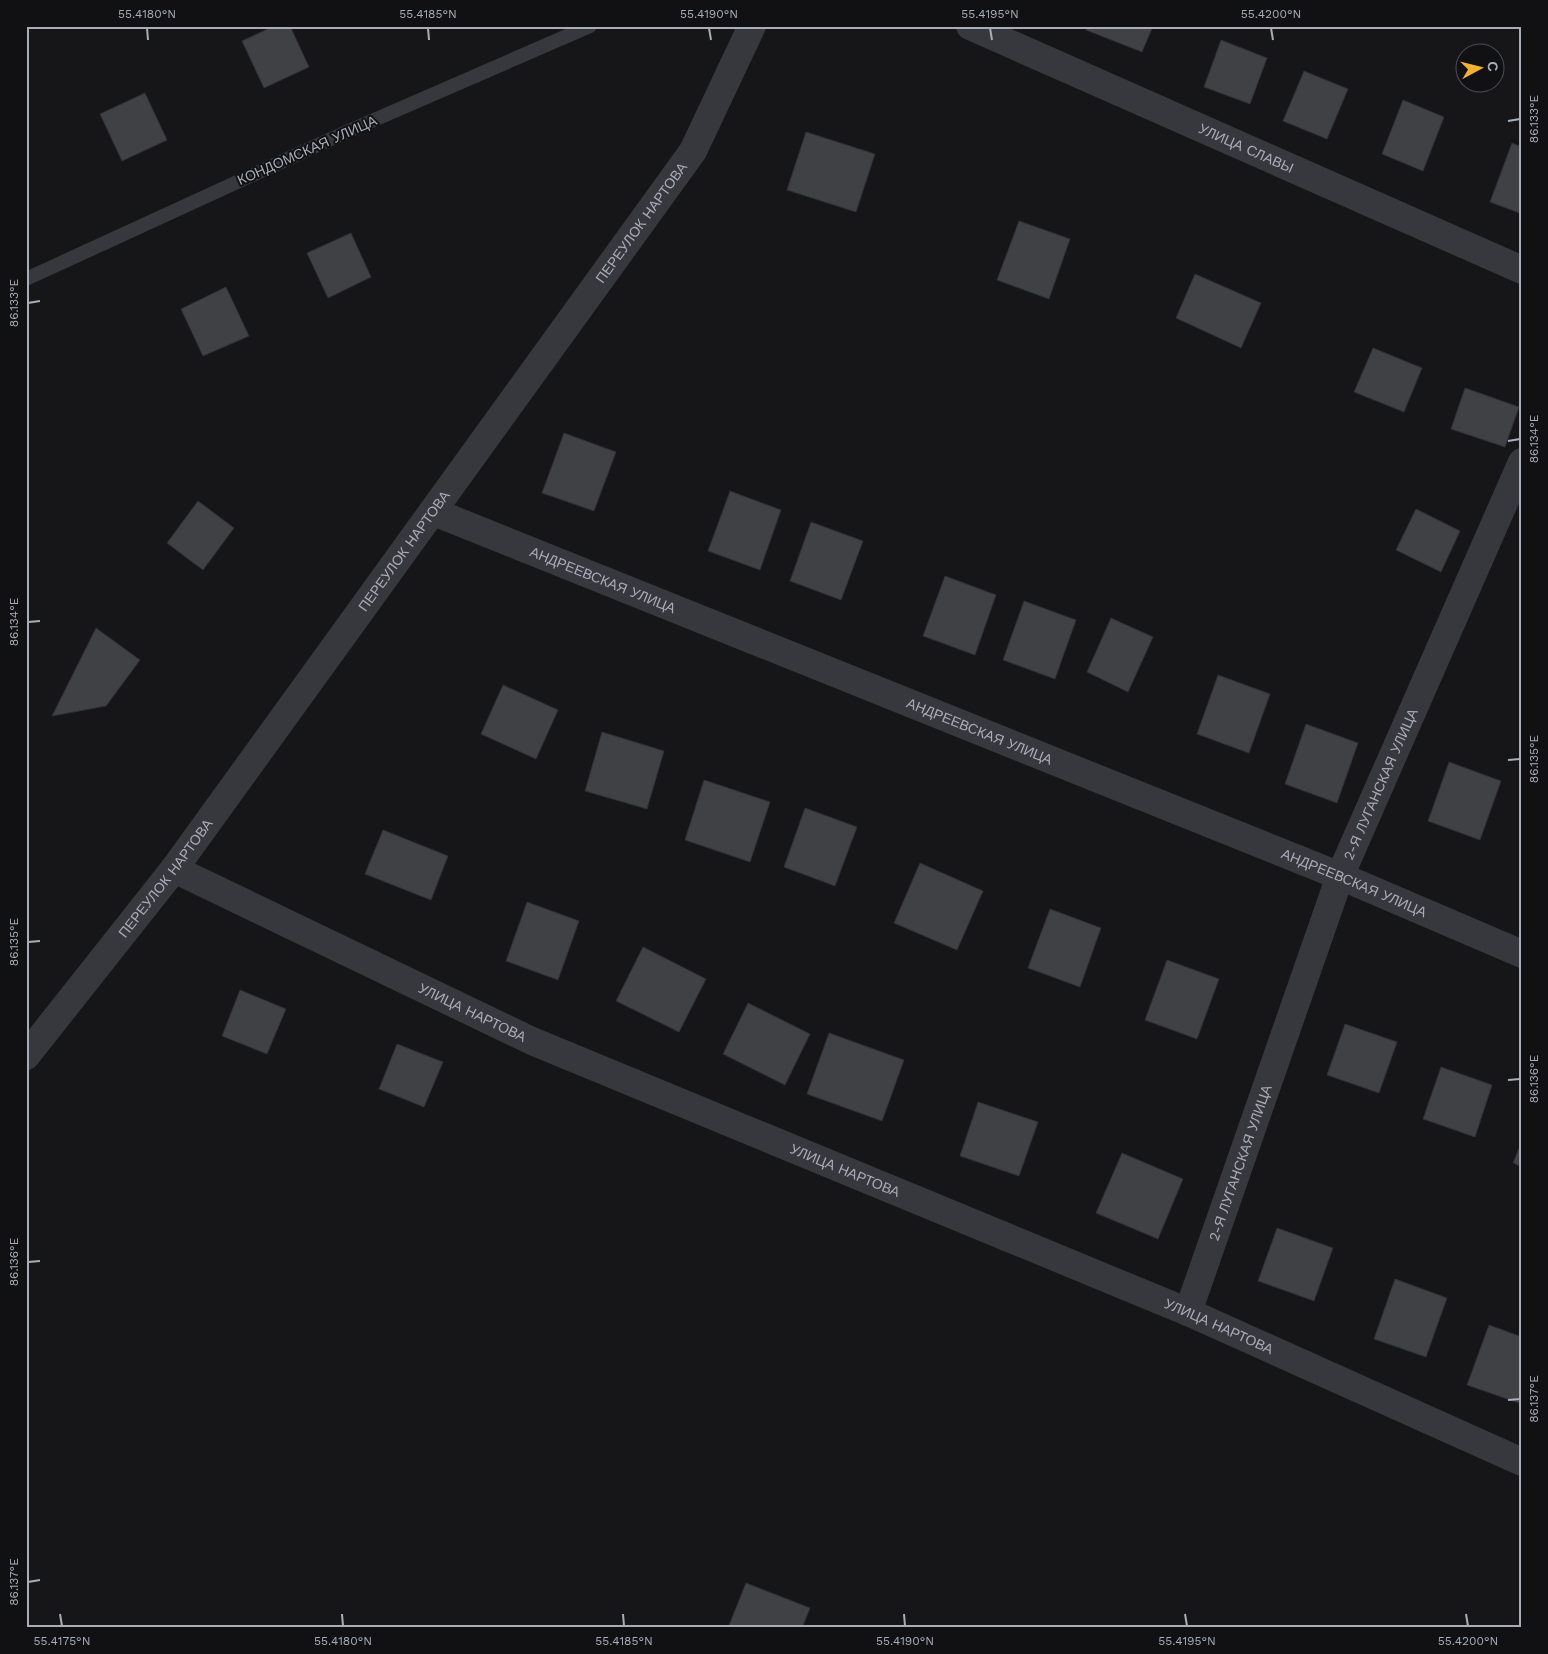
<svg xmlns="http://www.w3.org/2000/svg" width="1548" height="1654" viewBox="0 0 1548 1654" font-family="'Work Sans',sans-serif">
<style>
.building{fill:#404145;stroke:#303034}
.lines{fill:none;stroke-linecap:round;stroke-linejoin:round}
.service{stroke:#37383d;stroke-width:14}
.minor{stroke:#37383d;stroke-width:28}
.ticks{fill:none;stroke:#a8adb8;stroke-width:2}
.labels{text-anchor:middle;dominant-baseline:central;stroke-width:4;stroke-linejoin:round;paint-order:stroke}
.street-label{font-size:14px;fill:#a8adb8;stroke:#111113}
.neatline{fill:none;stroke:#a8adb8;stroke-width:2}
.ticks-label{font-size:12px;text-anchor:middle;fill:#a8adb8}
</style>
<rect width="100%" height="100%" fill="#161618"/>
<g class="building">
<path d="M274,26H290L309,67L264,88L242,41Z"/>
<path d="M1088,26H1153L1142,52L1086,30Z"/>
<path d="M1221,40L1267,58L1250,104L1204,87Z"/>
<path d="M1304,71L1348,89L1327,139L1283,121Z"/>
<path d="M145,93L167,140L122,161L100,114Z"/>
<path d="M1403,100L1444,117L1423,171L1382,154Z"/>
<path d="M806,132L875,154L856,212L787,190Z"/>
<path d="M1512,143L1522,147V214L1490,202Z"/>
<path d="M1019,221L1070,239L1049,299L997,280Z"/>
<path d="M351,233L371,277L328,298L307,253Z"/>
<path d="M1195,274L1261,303L1241,348L1176,318Z"/>
<path d="M226,287L249,336L203,356L181,309Z"/>
<path d="M1373,348L1422,368L1404,412L1354,392Z"/>
<path d="M1465,388L1519,407L1505,447L1451,429Z"/>
<path d="M564,433L616,452L594,511L542,493Z"/>
<path d="M730,491L781,510L760,570L708,551Z"/>
<path d="M198,501L234,528L203,570L167,543Z"/>
<path d="M1416,509L1460,531L1441,572L1396,550Z"/>
<path d="M811,522L863,541L841,600L790,581Z"/>
<path d="M945,576L996,595L975,655L923,636Z"/>
<path d="M1024,601L1076,620L1055,679L1003,660Z"/>
<path d="M1111,618L1153,637L1128,692L1087,672Z"/>
<path d="M96,628L140,660L106,706L52,716Z"/>
<path d="M1218,675L1270,694L1249,753L1197,734Z"/>
<path d="M503,685L558,710L536,759L481,734Z"/>
<path d="M1306,724L1358,743L1337,803L1285,784Z"/>
<path d="M602,732L664,751L647,809L585,791Z"/>
<path d="M1449,762L1501,781L1480,840L1428,821Z"/>
<path d="M704,780L770,802L750,862L685,840Z"/>
<path d="M805,808L857,827L835,886L784,867Z"/>
<path d="M383,830L448,856L431,900L365,874Z"/>
<path d="M920,863L983,891L957,950L894,923Z"/>
<path d="M527,902L579,921L558,980L506,961Z"/>
<path d="M1050,909L1101,928L1080,987L1028,968Z"/>
<path d="M643,947L706,979L679,1032L616,1001Z"/>
<path d="M1167,960L1219,979L1197,1039L1145,1020Z"/>
<path d="M240,990L286,1009L267,1054L222,1036Z"/>
<path d="M748,1003L810,1034L785,1085L723,1054Z"/>
<path d="M1345,1024L1397,1042L1379,1093L1327,1075Z"/>
<path d="M829,1033L904,1060L882,1121L807,1094Z"/>
<path d="M397,1044L443,1062L424,1107L379,1089Z"/>
<path d="M1441,1067L1492,1085L1475,1137L1423,1119Z"/>
<path d="M978,1102L1038,1122L1019,1176L960,1156Z"/>
<path d="M1522,1141V1167L1513,1163Z"/>
<path d="M1122,1153L1183,1179L1158,1239L1096,1213Z"/>
<path d="M1277,1228L1333,1248L1314,1301L1258,1281Z"/>
<path d="M1395,1279L1447,1298L1426,1357L1374,1339Z"/>
<path d="M1489,1325L1522,1337V1396L1519,1403L1467,1385Z"/>
<path d="M746,1583L810,1608L802,1628H728Z"/>
</g>
<g class="lines">
<path class="service" d="M26,279L344,133L590,26"/>
<g class="minor">
<path id="s1" d="M970,26L1522,270"/>
<path id="s2" d="M434,512L1340,876L1522,954"/>
<path id="s3" d="M174,869L532,1041L1188,1312L1522,1462"/>
<path id="s4" d="M26,1056L174,869L693,151L752,26"/>
<path id="s5" d="M1188,1312L1340,876L1522,462"/>
</g>
</g>
<path class="ticks" d="M147,28L148,40M428,28L429,40M709,28L711,40M990,28L992,40M1271,28L1273,40M1508,121L1520,119M28,303L40,301M1508,441L1520,439M28,622L40,621M1508,760L1520,759M28,942L40,941M1508,1080L1520,1079M28,1262L40,1261M1508,1400L1520,1399M28,1582L40,1580M60,1614L62,1626M342,1614L343,1626M623,1614L624,1626M904,1614L905,1626M1185,1614L1187,1626M1466,1614L1468,1626"/>
<g class="labels">
<g class="street-label">
<text stroke="none"><textPath href="#s1" startOffset="302">УЛИЦА СЛАВЫ</textPath></text>
<text transform="translate(307 150) rotate(-24)">КОНДОМСКАЯ УЛИЦА</text>
<text stroke="none"><textPath href="#s4" startOffset="1036">ПЕРЕУЛОК НАРТОВА</textPath></text>
<text stroke="none"><textPath href="#s4" startOffset="631">ПЕРЕУЛОК НАРТОВА</textPath></text>
<text stroke="none"><textPath href="#s2" startOffset="182">АНДРЕЕВСКАЯ УЛИЦА</textPath></text>
<text stroke="none"><textPath href="#s2" startOffset="588">АНДРЕЕВСКАЯ УЛИЦА</textPath></text>
<text stroke="none"><textPath href="#s5" startOffset="562">2-Я ЛУГАНСКАЯ УЛИЦА</textPath></text>
<text stroke="none"><textPath href="#s4" startOffset="226">ПЕРЕУЛОК НАРТОВА</textPath></text>
<text stroke="none"><textPath href="#s2" startOffset="992">АНДРЕЕВСКАЯ УЛИЦА</textPath></text>
<text stroke="none"><textPath href="#s3" startOffset="331">УЛИЦА НАРТОВА</textPath></text>
<text stroke="none"><textPath href="#s5" startOffset="158">2-Я ЛУГАНСКАЯ УЛИЦА</textPath></text>
<text stroke="none"><textPath href="#s3" startOffset="736">УЛИЦА НАРТОВА</textPath></text>
<text stroke="none"><textPath href="#s3" startOffset="1141">УЛИЦА НАРТОВА</textPath></text>
</g>
</g>
<rect width="1548" height="1654" fill="none" stroke="#111113" stroke-width="55"/>
<g transform="translate(1480 68) rotate(83)"><circle r="24" fill="#111113" stroke="#4d4f55"/>
<path d="M0-4L9 19L0 12L-9 19Z" fill="#f2b134"/>
<text y="-8" font-size="14" font-weight="bold" text-anchor="middle" fill="#a8adb8">С</text>
</g>
<rect x="28" y="28" width="1492" height="1598" class="neatline"/>
<g class="ticks-label">
<text x="147" y="18">55.4180°N</text>
<text x="428" y="18">55.4185°N</text>
<text x="709" y="18">55.4190°N</text>
<text x="990" y="18">55.4195°N</text>
<text x="1271" y="18">55.4200°N</text>
<text transform="translate(1534 119) rotate(-90)" y="4">86.133°E</text>
<text transform="translate(14 303) rotate(-90)" y="4">86.133°E</text>
<text transform="translate(1534 439) rotate(-90)" y="4">86.134°E</text>
<text transform="translate(14 622) rotate(-90)" y="4">86.134°E</text>
<text transform="translate(1534 759) rotate(-90)" y="4">86.135°E</text>
<text transform="translate(14 942) rotate(-90)" y="4">86.135°E</text>
<text transform="translate(1534 1079) rotate(-90)" y="4">86.136°E</text>
<text transform="translate(14 1262) rotate(-90)" y="4">86.136°E</text>
<text transform="translate(1534 1399) rotate(-90)" y="4">86.137°E</text>
<text transform="translate(14 1582) rotate(-90)" y="4">86.137°E</text>
<text x="62" y="1645">55.4175°N</text>
<text x="343" y="1645">55.4180°N</text>
<text x="624" y="1645">55.4185°N</text>
<text x="905" y="1645">55.4190°N</text>
<text x="1187" y="1645">55.4195°N</text>
<text x="1468" y="1645">55.4200°N</text>
</g>
</svg>
